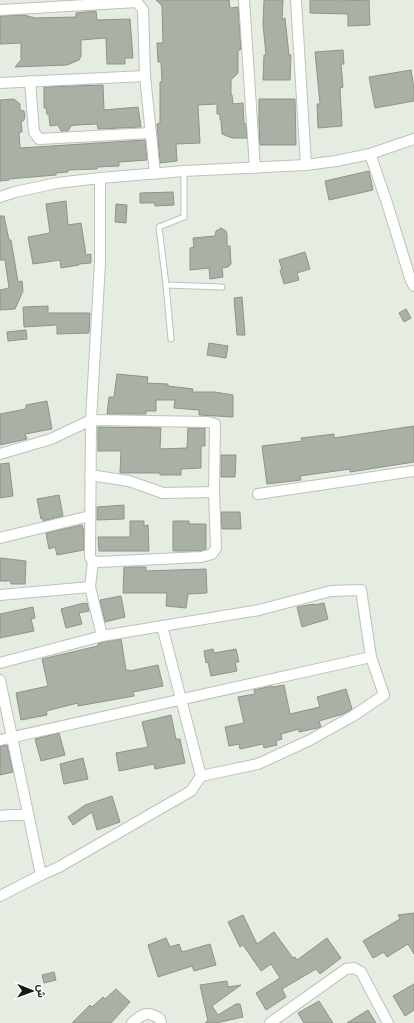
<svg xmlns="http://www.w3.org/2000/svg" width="414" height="1023" viewBox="0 0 414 1023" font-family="Karla,Vazirmatn,sans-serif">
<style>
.building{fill:#a9b0a6;stroke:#8e948b}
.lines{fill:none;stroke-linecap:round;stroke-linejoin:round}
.service-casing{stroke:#bcc3b9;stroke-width:7}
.minor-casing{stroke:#bcc3b9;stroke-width:12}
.service{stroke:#fff;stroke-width:5}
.minor{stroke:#fff;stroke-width:10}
</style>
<rect width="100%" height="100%" fill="#e5ece2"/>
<g class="building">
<path d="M156,0H229L230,8L238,7L241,49L238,51V73L231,80V95H232L233,104L243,103L244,124H246L247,138H232L222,134L221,120H220V114H217V104L198,105L200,143L176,144L177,161L160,163L157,124L160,123V82H162L161,62H158L157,43H163L162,6Z"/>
<path d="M264,0H283L282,19L285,18L289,55H291L290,80H263L264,55H266L263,24Z"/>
<path d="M310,0H338V1L369,0L370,25L348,26V14L310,13Z"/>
<path d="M96,11L97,20L130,19L133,58H125V64H107L106,39L104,38L81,40V56L79,60L67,65L15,67L21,60V43L0,44V16L24,15L35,18L76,17V13Z"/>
<path d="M343,50L344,64H341L343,87L340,88L342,126L318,128L317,104H320L315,52Z"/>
<path d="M411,70L414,89V101L375,108L369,77Z"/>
<path d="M103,85L104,110L138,107L141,127L98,129L97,124L76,125L71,126L68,131H61L58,125L50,126L49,115L47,114L46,108H44V87Z"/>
<path d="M14,99L20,104V110L24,111L25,116L24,120L21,122L22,132H19L20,148L145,140L147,160L119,162V166L97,167V169L68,170V172L56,173V175L9,179V180L0,181V100Z"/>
<path d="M259,99H295L296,145H260L259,125Z"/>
<path d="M369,171L373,190L329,200L325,181Z"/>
<path d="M173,192L174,205L155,206V203H140V193Z"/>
<path d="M66,201L68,225L81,223L86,255L91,254V263L79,264V265L61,268L60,260L33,264L28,237L50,233L46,204Z"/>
<path d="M116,204L127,205L126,223L115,222Z"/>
<path d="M0,216H4L9,240H11L18,282L22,281L23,291L15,309L0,310V290L9,288L5,260H0Z"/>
<path d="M221,228L226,231L227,234V246H230L231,264L228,267L222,268L223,277L210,279L209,268L190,270V248L194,247L193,238L215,236L216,231Z"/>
<path d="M305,252L310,269L297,273L299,280L284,284L280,270L282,269L279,260Z"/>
<path d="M242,297L245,335H237L234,298Z"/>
<path d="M48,306V313H90L89,333L57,334V325L24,327L23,307Z"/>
<path d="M406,309L411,318L404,322L399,313Z"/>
<path d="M26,330L27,339L8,341L7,332Z"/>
<path d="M209,343L228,346L226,358L207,355Z"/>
<path d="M117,374L148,377L147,383L168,384V386L193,389L192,392H215L233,395V417L199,415V410L174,408L175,400H156V411H146V414H107L109,397H114Z"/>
<path d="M47,401L52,429L25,434L27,439L0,445V414L26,409V405Z"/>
<path d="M414,426V462L350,472V469L300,476L301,480L267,484L262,446L302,441L301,438L334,434V438Z"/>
<path d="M98,427L161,428L160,449L187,448L188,428H205V446H201V468L181,469V475H160V473H120L121,451H98Z"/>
<path d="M221,455H236L235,477H221Z"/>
<path d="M9,463L13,496L0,498V464Z"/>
<path d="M59,495L63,516L43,521V518L41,519L37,499Z"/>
<path d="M124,505V519L97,520V507Z"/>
<path d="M221,512H240L241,529H222Z"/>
<path d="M130,521H144V526L148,525L149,551H99L98,537H130Z"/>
<path d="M173,521H189V524H206V549L200,551H173Z"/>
<path d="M82,525L84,531V550L57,555L55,547L49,549L46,533Z"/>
<path d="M0,558L26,561L25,584H11V581H0Z"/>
<path d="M124,567H146V571L206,569L207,593L188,594L186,608L166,606L167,593H123Z"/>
<path d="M121,596L125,617L105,622L100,600Z"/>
<path d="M84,603V604L87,603L89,611L79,613L82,624L66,628L61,609Z"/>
<path d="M324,603L328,619L302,627L297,607L314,604V605Z"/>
<path d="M33,607L35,618L31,619L34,631L0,638V614Z"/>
<path d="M121,639L126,670H129V671L158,665L163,686L133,692L134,696L78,706V703L46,711L47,715L21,720L16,693L48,686L42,659L98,646V644L103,642Z"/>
<path d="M213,649L214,653L236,649L239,662H235L237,671L211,676L208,662L206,663L204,651Z"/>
<path d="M284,685L290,714L320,707L317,697L346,689L352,709L343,714L319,721L321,727L318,728L299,732V729L281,734L282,739L276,741L277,745L264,748L263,744L240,749L239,744L229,746L225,727L244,723L238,697L255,694L254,690L272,686L273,687Z"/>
<path d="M171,715L176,739H180L185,763L155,769L154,764L119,771L116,753L148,747L142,722Z"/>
<path d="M59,733L65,755L41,761L35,739Z"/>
<path d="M7,745L13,772L0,775V746Z"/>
<path d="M83,758L88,779L64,784L60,764Z"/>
<path d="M112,796L120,822L97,830L92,812L73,825L68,817L85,805Z"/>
<path d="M414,913V954L408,944L387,957L384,952L373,958L363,941L400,919L398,915Z"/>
<path d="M243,915L257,944L274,932L293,958L295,957L297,960L327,938L341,958L320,974L316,969L282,989L286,997L266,1010L256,993L280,978L271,964L261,971L243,945L240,947L228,922Z"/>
<path d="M166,938L170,947L179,944L182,952L210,944L216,965L194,971L192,966L158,977L148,945Z"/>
<path d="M54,972L56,980L44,983L42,975Z"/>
<path d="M227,981L228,987L241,985L212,1006L218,1015L236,1004H240L243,1017L216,1023H205L208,1021L200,985Z"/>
<path d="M414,984V1010L405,1016L393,996Z"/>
<path d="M116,989L130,1002L111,1023H72L90,1005L92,1007L103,997L105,999Z"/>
<path d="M319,1001L333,1023H304L298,1013Z"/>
<path d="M368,1010L376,1023H347Z"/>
</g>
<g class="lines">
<defs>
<g id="service">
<path d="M184,171V217L159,227L166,285L222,287"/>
<path d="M166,285L171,339"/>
</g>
<g id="minor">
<path d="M244,0L255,168"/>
<path d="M296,0L306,165"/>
<path d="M0,10L137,2L143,10L145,76L155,174"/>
<path d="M30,81L34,132L39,139L151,133"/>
<path d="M0,83L145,76"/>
<path d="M370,154L387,203L411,281L414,286"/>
<path d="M0,197L15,192L57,183L100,178L184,171L306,165L336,161L370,154L414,139"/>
<path d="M0,454L51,439L91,420L208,422L215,424L214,492L216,548L212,554L201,557L98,562L93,561L90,557L91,420L100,263V178"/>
<path d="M90,475L129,481L163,493L214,492"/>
<path d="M258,494L414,471"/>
<path d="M0,538L90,516"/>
<path d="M0,595L90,587"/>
<path d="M162,626L201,776L258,764L310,740L353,716L384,695L371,657"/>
<path d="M0,663L102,636L90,587L93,561"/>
<path d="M0,680L41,875L0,896"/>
<path d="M0,740L371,657L361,590L331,591L259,610L102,636"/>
<path d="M0,816L11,815H28"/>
<path d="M41,875L59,867L191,791L201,776"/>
<path d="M132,1023C143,1013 148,1011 160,1019L161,1023"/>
<path d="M270,1023L346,969L354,968L361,972L388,1023"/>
</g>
</defs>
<use href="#service" class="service-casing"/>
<use href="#minor" class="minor-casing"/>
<use href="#service" class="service"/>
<use href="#minor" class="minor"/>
</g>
<g transform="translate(32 991) rotate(91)" stroke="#ffffff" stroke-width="3" paint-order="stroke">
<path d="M0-3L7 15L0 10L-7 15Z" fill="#171915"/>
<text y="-6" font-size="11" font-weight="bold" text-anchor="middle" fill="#171915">ش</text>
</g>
</svg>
